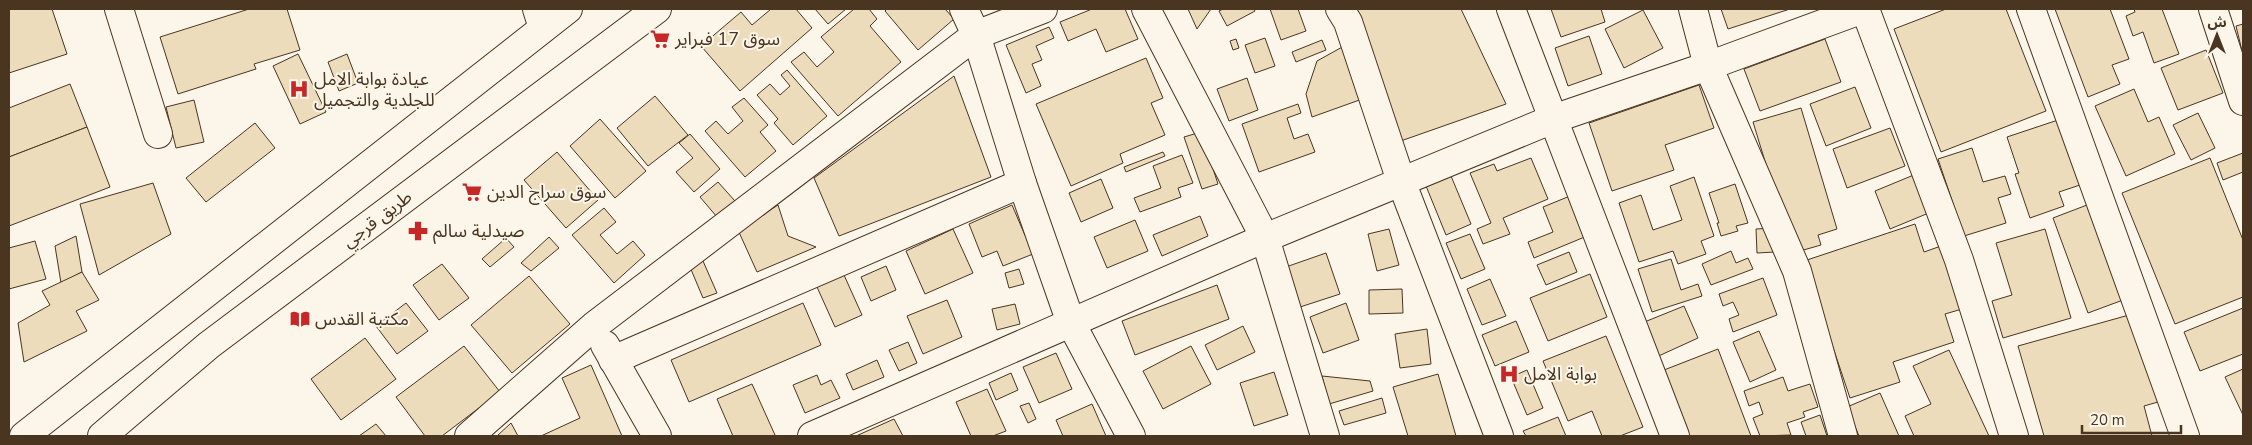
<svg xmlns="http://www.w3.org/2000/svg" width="2252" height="445" viewBox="0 0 2252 445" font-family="'Nunito Sans','Noto Sans Arabic',sans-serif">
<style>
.building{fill:#ecdcbc;stroke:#4a3520}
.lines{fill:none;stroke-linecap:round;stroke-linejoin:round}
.minor-casing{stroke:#4a3520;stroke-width:30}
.highway-casing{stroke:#4a3520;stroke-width:30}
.minor{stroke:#fbf6e9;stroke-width:28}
.highway{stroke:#fbf6e9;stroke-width:28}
.labels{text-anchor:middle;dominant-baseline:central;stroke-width:4;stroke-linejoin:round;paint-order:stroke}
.poi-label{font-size:18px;fill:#4a3520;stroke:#fbf6e9;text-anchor:start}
.street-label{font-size:18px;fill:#4a3520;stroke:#fbf6e9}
</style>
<rect width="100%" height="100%" fill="#fbf6e9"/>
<g class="building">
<path d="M9,9H52L67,54L9,73Z"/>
<path d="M249,9H287L300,50L254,64L256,69L178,94L160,37Z"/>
<path d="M771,9H796L812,28L740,91L701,46L741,12L752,25Z"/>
<path d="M815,9H846L828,24Z"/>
<path d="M854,9H869L877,19L870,26L901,62L838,116L791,62L804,52L817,67L834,52L821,37Z"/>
<path d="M887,9H945L954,19L918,50L885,11Z"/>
<path d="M1092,9H1125L1138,39L1106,52L1096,29L1068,41L1060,22Z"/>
<path d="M1188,9H1211L1197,29Z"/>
<path d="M1223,9H1254L1255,11L1227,26L1219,11Z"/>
<path d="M1270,9H1298L1306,31L1281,40Z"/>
<path d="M1350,9H1461L1506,104L1395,143Z"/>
<path d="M1551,9H1601L1605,22L1561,37Z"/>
<path d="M1721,9H1790L1728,29Z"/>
<path d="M1946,9H2006L2046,111L1941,152L1894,29Z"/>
<path d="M2055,9H2110L2129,59L2112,65L2120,84L2088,97Z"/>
<path d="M2134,9H2162L2179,54L2154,63L2143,32L2133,36L2126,16L2135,12Z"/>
<path d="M1643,10L1663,48L1624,68L1605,29Z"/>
<path d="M2243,24V55L2236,26Z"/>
<path d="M1049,27L1054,38L1036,46L1042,60L1032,64L1041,86L1026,93L1006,45Z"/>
<path d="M1589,36L1602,74L1568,86L1555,48Z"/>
<path d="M1265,38L1275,66L1255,73L1245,45Z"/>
<path d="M1236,39L1239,48L1233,50L1230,41Z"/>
<path d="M1825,39L1841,82L1760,111L1744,69Z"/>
<path d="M1322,40L1326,50L1296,62L1292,52Z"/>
<path d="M1344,46L1365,98L1312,117L1306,94L1317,61Z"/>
<path d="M2206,50L2223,93L2178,110L2161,68Z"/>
<path d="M298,54L326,112L300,124L273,66Z"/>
<path d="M347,54L358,83L339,91L328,62Z"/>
<path d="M1146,58L1163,98L1151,103L1165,135L1120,154L1123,163L1071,186L1036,104Z"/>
<path d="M787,70L827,116L793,145L774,123L778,119L757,95L770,84L780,95L790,86L781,75Z"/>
<path d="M954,76L991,177L839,236L814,178Z"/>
<path d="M1247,78L1258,110L1229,121L1217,89Z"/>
<path d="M70,84L87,127L9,157V108Z"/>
<path d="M1699,85L1714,128L1665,145L1674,170L1612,191L1589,123Z"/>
<path d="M1855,87L1871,128L1826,146L1810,104Z"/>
<path d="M2134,89L2148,122L2159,117L2175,154L2126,176L2095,106Z"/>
<path d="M655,96L688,135L648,166L617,128Z"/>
<path d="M744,98L768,125L760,132L776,151L745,177L705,131L716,121L728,134L743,121L732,107Z"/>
<path d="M194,100L204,142L176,148L166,107Z"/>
<path d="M1298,104L1301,113L1287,118L1294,139L1308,134L1315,152L1259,172L1242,124Z"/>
<path d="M1801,108L1837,229L1818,235L1821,245L1793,253L1753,122Z"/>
<path d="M2198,113L2215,148L2191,160L2173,125Z"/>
<path d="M2067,117L2089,182L2059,192L2064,206L2030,218L2015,174L2019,173L2007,137Z"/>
<path d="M600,119L646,171L615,198L570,146Z"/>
<path d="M255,123L275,148L206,202L186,178Z"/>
<path d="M87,127L110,187L9,226V157Z"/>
<path d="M1890,128L1905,166L1847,188L1833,149Z"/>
<path d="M1201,132L1218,184L1202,189L1184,137Z"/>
<path d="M690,134L720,169L694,192L676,172L693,158L679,143Z"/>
<path d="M1972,148L1983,182L2005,176L2011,194L1998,198L2006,223L1964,236L1938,159Z"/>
<path d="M557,152L598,200L566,228L524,180Z"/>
<path d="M1163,152L1165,156L1126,172L1124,167Z"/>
<path d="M2243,153V172L2223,180L2217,163Z"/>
<path d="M1182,155L1193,183L1178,188L1181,197L1140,212L1134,198L1161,188L1153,166Z"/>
<path d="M1531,158L1548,199L1503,218L1510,234L1483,244L1477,229L1491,223L1470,173L1494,164L1497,171Z"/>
<path d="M2210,158L2243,240V297L2175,324L2122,193Z"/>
<path d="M1921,172L1936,210L1890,229L1875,191Z"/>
<path d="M1451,176L1471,224L1446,235L1426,186Z"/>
<path d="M1694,177L1714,236L1701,241L1706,254L1678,264L1673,251L1639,262L1619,203L1641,195L1653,230L1682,220L1670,186Z"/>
<path d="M1101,179L1113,208L1081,222L1069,193Z"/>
<path d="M718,182L735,201L717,217L700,197Z"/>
<path d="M153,183L171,234L99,275L80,204Z"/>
<path d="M1735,184L1748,223L1736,226L1738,231L1721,236L1717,223H1719L1709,193Z"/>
<path d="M1570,196L1587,236L1534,258L1528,242L1553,232L1543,207Z"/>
<path d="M778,205L788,236L816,247L757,272L738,230Z"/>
<path d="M1012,205L1033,254L1003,266L997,251L982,257L969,224Z"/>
<path d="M2087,205L2123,300L2088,313L2053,218Z"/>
<path d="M604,208L616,222L600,235L617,254L633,241L645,255L614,283L572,235Z"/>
<path d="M1200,216L1208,236L1162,256L1153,235Z"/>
<path d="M1135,220L1148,251L1107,268L1094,237Z"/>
<path d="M1915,224L1924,252L1941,246L1962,309L1945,314L1954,342L1893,362L1900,382L1850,398L1804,261Z"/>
<path d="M1774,228L1775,252L1757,253L1756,229Z"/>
<path d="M953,229L973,273L925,294L906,251Z"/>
<path d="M1389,229L1399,265L1377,271L1368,234Z"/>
<path d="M2045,229L2071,318L2003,338L1992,301L2012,295L1996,243Z"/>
<path d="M1470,234L1485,269L1461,279L1446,243Z"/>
<path d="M76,236L82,272L61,283L55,246Z"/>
<path d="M549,237L559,248L531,271L521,263Z"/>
<path d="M506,238L514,247L490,267L482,259Z"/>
<path d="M35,241L46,279L9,289V248Z"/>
<path d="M1731,251L1736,263L1748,258L1753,269L1711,285L1702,264Z"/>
<path d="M1569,252L1577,272L1546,285L1537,265Z"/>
<path d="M1326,253L1340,294L1297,308L1283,268Z"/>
<path d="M1671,259L1681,290L1698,284L1702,296L1652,312L1638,269Z"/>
<path d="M703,261L717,293L703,298L690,267Z"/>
<path d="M442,264L469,298L439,320L413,285Z"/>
<path d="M886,266L896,290L871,301L861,277Z"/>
<path d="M1019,269L1024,284L1009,288L1005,273Z"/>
<path d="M82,272L99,300L76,311L87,331L24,362L18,323L50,305L42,291Z"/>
<path d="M1590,274L1607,317L1548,341L1530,298Z"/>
<path d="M844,275L862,315L835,327L817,287Z"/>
<path d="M529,276L570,324L512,373L471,325Z"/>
<path d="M1763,278L1777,315L1733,332L1729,319L1739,315L1733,302L1723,306L1719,294Z"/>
<path d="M1490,279L1506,316L1482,325L1467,289Z"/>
<path d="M1217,285L1229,319L1135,355L1122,321Z"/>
<path d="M1402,289L1403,313L1369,314V290Z"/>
<path d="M947,300L962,337L923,354L907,316Z"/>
<path d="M406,303L428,331L397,354L376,326Z"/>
<path d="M803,303L821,345L689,402L671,360Z"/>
<path d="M1346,303L1359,340L1323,353L1310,317Z"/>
<path d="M1015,304L1020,324L997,330L992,309Z"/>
<path d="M1684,306L1698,338L1652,359L1637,325Z"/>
<path d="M2243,308V354L2200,371L2184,332Z"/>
<path d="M2129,315L2165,400L2144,406L2152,436H2044L2018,346Z"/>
<path d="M1516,321L1529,352L1495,366L1482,335Z"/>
<path d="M1243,326L1255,352L1217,370L1205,345Z"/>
<path d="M1427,329L1431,364L1400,368L1395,334Z"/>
<path d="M1759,331L1776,370L1750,382L1733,342Z"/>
<path d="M1606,336L1643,427L1620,436H1602L1592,411L1568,421L1543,361Z"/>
<path d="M365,338L396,379L341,420L311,379Z"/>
<path d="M908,342L917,363L899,371L889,350Z"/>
<path d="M464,346L500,392L442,436H425L396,397Z"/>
<path d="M1191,346L1211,384L1163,409L1143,371Z"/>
<path d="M1718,349L1751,436H1689L1664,370Z"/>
<path d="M1949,350L1989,436H1914L1905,416L1931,404L1913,366Z"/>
<path d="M1056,353L1072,389L1039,403L1023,367Z"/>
<path d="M877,360L884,377L853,390L846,374Z"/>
<path d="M591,365L622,436H541L580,418L562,378Z"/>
<path d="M2243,369V415L2225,377Z"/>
<path d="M1527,370L1543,408L1527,415L1511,377Z"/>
<path d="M1274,372L1288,415L1254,426L1240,383Z"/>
<path d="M1011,373L1018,390L996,400L989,383Z"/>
<path d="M1438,374L1456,436H1408L1393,387Z"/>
<path d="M817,375L821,385L831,380L840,398L805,413L793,385Z"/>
<path d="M1322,376L1370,381L1373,391L1329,404Z"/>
<path d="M1783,377L1788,391L1810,384L1818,407L1803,412L1805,417L1787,423L1791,435L1760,436L1753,418L1763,414L1759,402L1749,406L1744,391Z"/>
<path d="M752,384L775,435L772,436H733L717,399Z"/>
<path d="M987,389L1006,431L993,436H971L956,402Z"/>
<path d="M1880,393L1899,436H1859L1847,407Z"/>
<path d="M1382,398L1386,413L1344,425L1339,411Z"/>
<path d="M1029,403L1036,419L1028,423L1020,406Z"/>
<path d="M1092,404L1106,436H1063L1056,420Z"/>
<path d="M1820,415L1827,436H1806L1801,422Z"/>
<path d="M1558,417L1566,436H1526L1523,431Z"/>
<path d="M894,419L903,436H856Z"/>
<path d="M511,423L518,436H497Z"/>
<path d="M376,424L386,436H359Z"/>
</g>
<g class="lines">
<defs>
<g id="minor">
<path d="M119,9L158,134"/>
<path d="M537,9L543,28"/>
<path d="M964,9L976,35L1022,183L1071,323L1131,436"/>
<path d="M1146,9L1265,238L1325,436"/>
<path d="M1340,9L1348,22L1401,181L1499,436"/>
<path d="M1511,9L1675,436"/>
<path d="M1693,9L1708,66L1797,271L1843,436"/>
<path d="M1865,9L1959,260L2014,436"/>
<path d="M2031,9L2185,436"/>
<path d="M2213,9L2243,101"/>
<path d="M605,345L657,436"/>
<path d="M613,360L1022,183"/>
<path d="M469,436L594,326L976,35L1043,9"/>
<path d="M812,436L1265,238L1553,119L1708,66L1863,9"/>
</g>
<g id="highway">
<path d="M24,436L568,9"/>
<path d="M102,436L209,345L657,9"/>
</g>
</defs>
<use href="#minor" class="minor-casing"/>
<use href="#highway" class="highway-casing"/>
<use href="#minor" class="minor"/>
<use href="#highway" class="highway"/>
</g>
<defs>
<symbol id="supermarket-bare" viewBox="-9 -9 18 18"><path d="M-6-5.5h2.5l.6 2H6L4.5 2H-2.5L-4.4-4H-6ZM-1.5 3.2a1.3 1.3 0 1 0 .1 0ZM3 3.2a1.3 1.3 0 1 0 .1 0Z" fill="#c62828" stroke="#fbf6e9" stroke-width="2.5" paint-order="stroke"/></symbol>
<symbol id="hospital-bare" viewBox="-9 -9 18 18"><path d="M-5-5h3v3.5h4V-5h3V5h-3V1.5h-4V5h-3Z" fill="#c62828" stroke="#fbf6e9" stroke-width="2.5" paint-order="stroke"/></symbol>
<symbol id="pharmacy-bare" viewBox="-9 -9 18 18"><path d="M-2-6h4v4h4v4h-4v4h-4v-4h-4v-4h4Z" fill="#c62828" stroke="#fbf6e9" stroke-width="2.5" paint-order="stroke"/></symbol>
<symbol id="library-bare" viewBox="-9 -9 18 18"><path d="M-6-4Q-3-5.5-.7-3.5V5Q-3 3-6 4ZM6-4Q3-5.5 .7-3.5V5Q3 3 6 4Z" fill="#c62828" stroke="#fbf6e9" stroke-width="2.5" paint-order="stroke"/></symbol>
</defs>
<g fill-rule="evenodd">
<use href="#supermarket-bare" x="646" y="25" width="28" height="28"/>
<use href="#hospital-bare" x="285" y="75" width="28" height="28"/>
<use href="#supermarket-bare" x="458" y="178" width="28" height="28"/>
<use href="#pharmacy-bare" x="404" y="217" width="28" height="28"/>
<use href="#library-bare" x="286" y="305" width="28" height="28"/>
<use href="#hospital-bare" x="1495" y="360" width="28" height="28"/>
</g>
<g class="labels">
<g class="poi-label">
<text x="675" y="39">سوق 17 فبراير</text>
<text x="314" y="79">عيادة بوابة الامل<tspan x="314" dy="21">للجلدية والتجميل</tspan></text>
<text x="487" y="192">سوق سراج الدين</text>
<text x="433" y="231">صيدلية سالم</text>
<text x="315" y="319">مكتبة القدس</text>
<text x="1524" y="374">بوابة الامل</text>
</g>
<g class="street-label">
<text transform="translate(377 219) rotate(-37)">طريق قرجي</text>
</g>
</g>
<rect width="2252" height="445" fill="none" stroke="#4a3520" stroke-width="20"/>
<g transform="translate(2217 35)" stroke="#fbf6e9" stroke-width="4" paint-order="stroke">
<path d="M0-4L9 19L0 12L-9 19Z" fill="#4a3520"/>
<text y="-8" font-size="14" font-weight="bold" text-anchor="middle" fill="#4a3520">ش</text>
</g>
<path d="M2082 425v8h99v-8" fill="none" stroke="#4a3520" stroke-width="2.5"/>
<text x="2090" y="425" font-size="15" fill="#4a3520" stroke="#fbf6e9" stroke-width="4" paint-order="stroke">20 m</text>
</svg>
